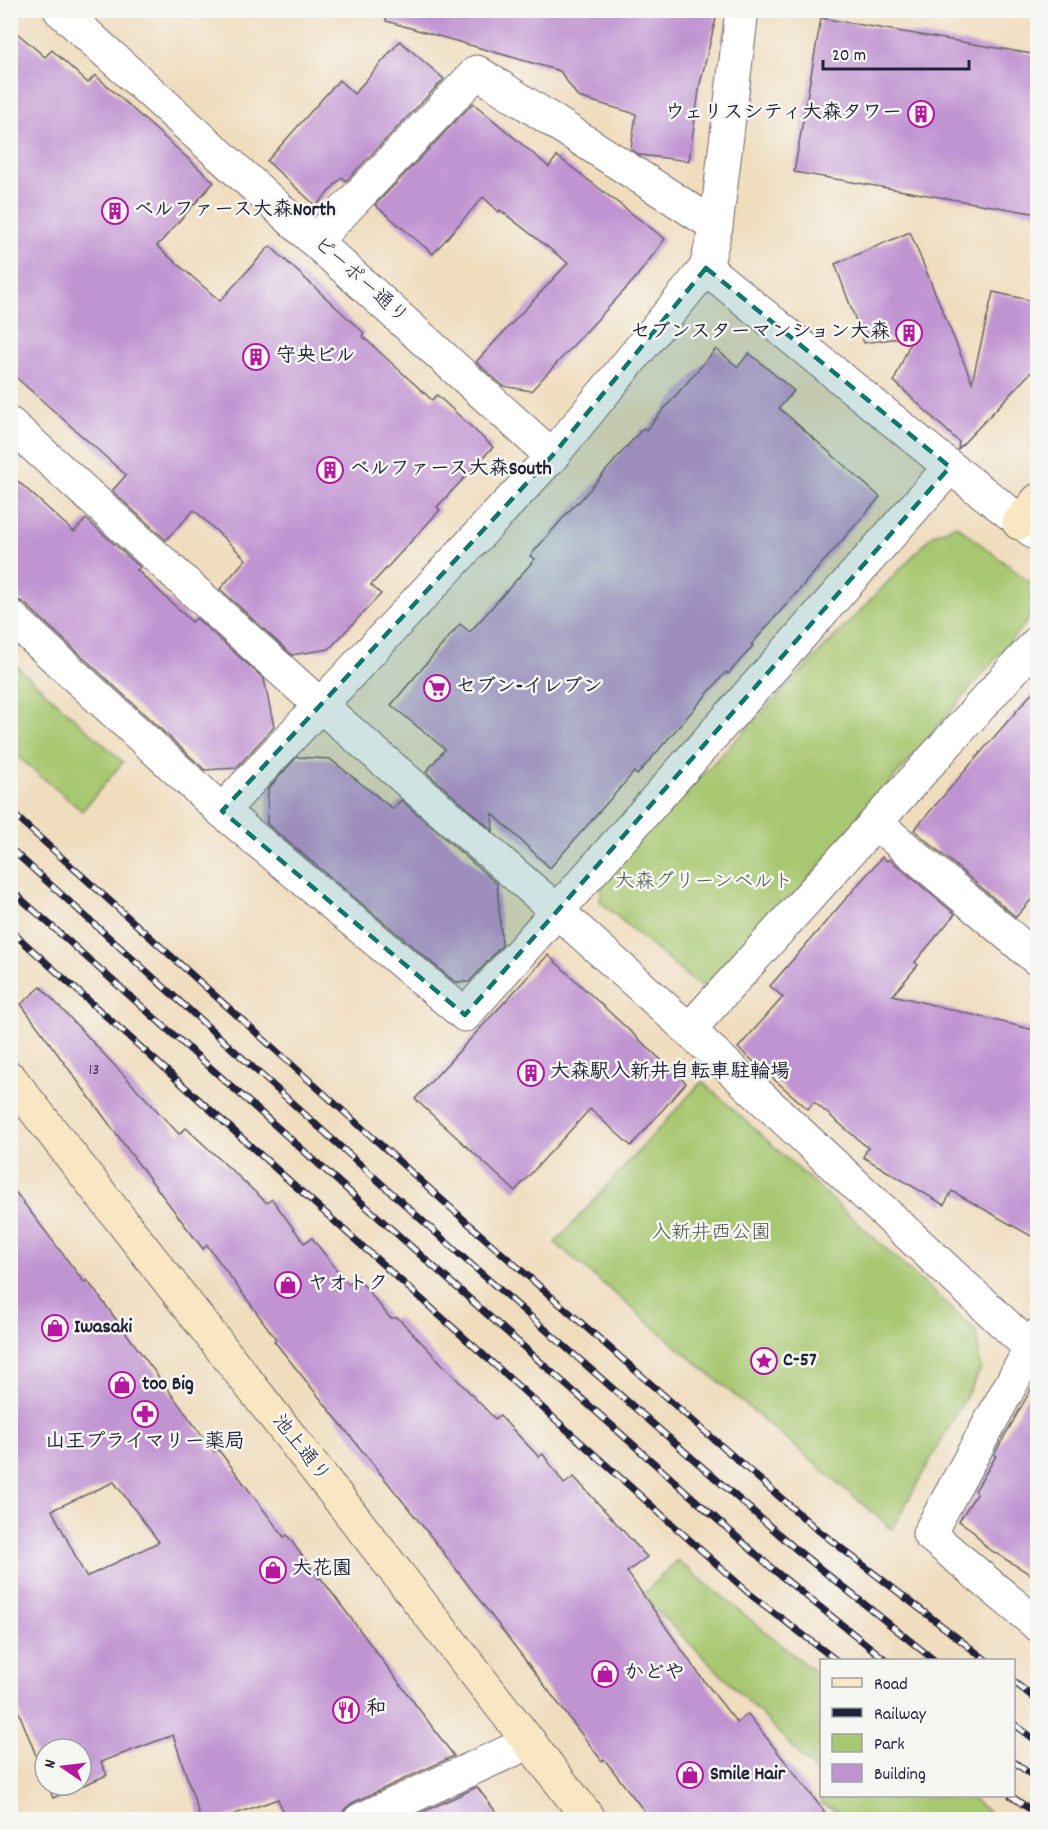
<svg xmlns="http://www.w3.org/2000/svg" width="1048" height="1830" viewBox="0 0 1048 1830" font-family="Dekko,'Klee One',sans-serif">
<style>
.green{fill:#a7c770;stroke:#647456;stroke-width:1.5}
.building{fill:#c093d1;fill-rule:evenodd}
.lines{fill:none;stroke-linecap:round;stroke-linejoin:round}
.street-casing{stroke:#6a6369;stroke-width:35}
.secondary-casing{stroke:#6a6369;stroke-width:35}
.street{stroke:#fff;stroke-width:33}
.secondary{stroke:#f9e7c3;stroke-width:33}
.rail-casing{stroke:#22223b;stroke-width:7}
.rail{stroke:#f6f6f2;stroke-width:4.5;stroke-dasharray:14;stroke-linecap:butt}
.marked{fill:#0f766e;fill-opacity:0.2;stroke:#0f766e;stroke-width:4.5;stroke-dasharray:12 8;stroke-linejoin:round}
.labels{text-anchor:middle;dominant-baseline:central;stroke-width:5;stroke-linejoin:round;paint-order:stroke}
.number-label{font-size:16px;fill:#4a3e60}
.poi-label{font-size:20px;font-weight:bold;fill:#22223b;stroke:#f6f6f2;text-anchor:start}
.street-label{font-size:20px;fill:#22223b;stroke:#f6f6f2}
.park-label{font-size:20px;fill:#4a544b;stroke:#f6f6f2}
</style>
<rect width="100%" height="100%" fill="#f6f6f2"/>
<filter id="ink" filterUnits="userSpaceOnUse"><feTurbulence type="fractalNoise" baseFrequency=".0167" numOctaves="2"/><feDisplacementMap in="SourceGraphic" scale="12" xChannelSelector="R" yChannelSelector="G"/><feConvolveMatrix kernelMatrix="1 2 1 2 8 2 1 2 1" color-interpolation-filters="sRGB"/></filter>
<filter id="wash" filterUnits="userSpaceOnUse"><feTurbulence type="fractalNoise" baseFrequency=".008" numOctaves="4" result="noise"/><feDisplacementMap in="SourceGraphic" scale="24" xChannelSelector="R" yChannelSelector="G"/><feGaussianBlur stdDeviation="1.35" result="paint"/><feColorMatrix in="noise" values="0 0 0 0 0 0 0 0 0 0 0 0 0 0 0 0 0 1.4 0 .05"/><feComposite in="paint" operator="in"/></filter>
<g filter="url(#wash)">
<rect width="100%" height="100%" fill="#f0ddbe"/>
<g class="green">
<path d="M956,525L1032,584L1030,618L715,989L695,983L600,902L602,879L933,535Z"/>
<path d="M10,660L123,762L82,811L11,751Z"/>
<path d="M702,1081L976,1331L981,1369L892,1529L555,1243Z"/>
<path d="M677,1560L821,1677L822,1796H968L998,1819H852L822,1804L816,1772L766,1719L642,1596Z"/>
</g>
<g id="blocks">
<g class="building">
<path d="M388,10H718L700,84L689,161L640,155L631,149L636,114L578,97L560,71L386,21Z"/>
<path d="M821,18L1038,55V214L794,172Z"/>
<path d="M10,27L45,57L52,50L88,83L95,75L214,182L157,246L220,301L270,246L364,333L362,336L432,400L437,395L493,447L437,507L440,510L371,585L381,594L329,649L292,655L220,589L246,559L194,510L166,540L112,491L126,475L10,372Z"/>
<path d="M400,41L444,79L346,181L342,177L316,206L267,161L339,80L354,94Z"/>
<path d="M473,103L549,167L557,156L665,239L634,280L531,391L503,386L476,362L568,263L500,210L499,212L483,197L433,254L375,205Z"/>
<path d="M910,232L972,382L993,292L1038,302V365L958,449L959,442L894,381L913,336L864,343L835,264Z"/>
<path d="M716,349L738,367L749,353L794,391L779,408L880,497L751,645L753,646L728,674L726,672L637,775L634,772L550,868L492,813L493,831L426,772L445,749L391,705L460,624L470,632L535,559L530,556L577,502L578,503L643,428L646,430Z"/>
<path d="M10,474L74,532L86,519L140,567L137,570L192,622L196,618L264,679L274,727L236,768L205,770L23,602L10,598Z"/>
<path d="M1038,686V892L1016,917L914,830Z"/>
<path d="M297,757L330,759L393,809L401,800L497,884L502,945L469,982H455L267,824L268,789Z"/>
<path d="M882,857L887,861L889,859L955,914L915,962L918,965L893,995L1038,1031V1240L952,1191L944,1205L863,1157L868,1148L814,1102L808,1109L738,1048L783,997L770,986Z"/>
<path d="M548,955L686,1083L631,1146L590,1109L515,1191L415,1099Z"/>
<path d="M41,987L179,1134L186,1128L267,1203L272,1199L304,1243L312,1238L348,1284L357,1277L390,1318H398L495,1419L499,1415L539,1457L543,1454L564,1484L574,1477L647,1557L627,1572L701,1677L737,1723L748,1714L831,1820H651L604,1759L602,1761L433,1539L274,1341L276,1339L207,1245L203,1249L137,1162L21,1004Z"/>
<path d="M10,1185L84,1282L87,1280L214,1452L218,1449L284,1537L287,1535L319,1579L320,1577L454,1756L352,1803L344,1810L341,1820H286L278,1799L218,1820H201L173,1735L101,1762L107,1775L53,1798L48,1785H81V1749H45V1778L10,1690ZM114,1482L159,1542L86,1577L52,1510Z"/>
<path d="M1038,1377V1579L987,1548L972,1530L959,1521L977,1493L975,1491L996,1456L994,1455Z"/>
<path d="M477,1787L502,1820H406Z"/>
</g>
</g>
</g>
<g filter="url(#ink)">
<use href="#blocks" fill-opacity="0" stroke="#6a6369" stroke-width="1.5"/>
<g class="lines">
<defs>
<g id="street">
<path d="M60,10L552,456"/>
<path d="M315,241L477,72L716,226"/>
<path d="M706,268L950,467L1038,535"/>
<path d="M10,424L321,706L556,910L689,1030L1038,1355"/>
<path d="M10,616L222,811L465,1015L950,467"/>
<path d="M222,811L552,456L706,268L716,226L742,10"/>
<path d="M876,823L1038,960"/>
<path d="M689,1030L1038,642"/>
<path d="M1038,1335L929,1534L1038,1625"/>
<path d="M360,1820L530,1742"/>
</g>
<g id="secondary">
<path d="M1019,523L1038,500"/>
<path d="M10,1078L590,1820"/>
</g>
</defs>
<use href="#street" class="street-casing"/>
<use href="#secondary" class="secondary-casing"/>
<use href="#street" class="street"/>
<use href="#secondary" class="secondary"/>
<defs>
<g id="rail">
<path d="M10,811L481,1235L814,1527L986,1660"/>
<path d="M10,848L466,1260L797,1550L934,1660"/>
<path d="M10,889L775,1571L886,1660"/>
<path d="M10,930L751,1595L836,1660"/>
<path d="M1014,1682L1038,1701"/>
<path d="M1014,1724L1038,1742"/>
<path d="M1014,1762L1038,1780"/>
<path d="M1011,1796L1038,1815"/>
</g>
</defs>
<use href="#rail" class="rail-casing"/>
<use href="#rail" class="rail"/>
</g>
</g>
<path class="marked" d="M706,268L950,467L465,1015L222,811L552,456Z"/>
<defs>
<symbol id="building-ring" viewBox="-11 -11 22 22"><circle r="9.5" fill="#f6f6f2" stroke="#b5179e" stroke-width="1.5"/><path d="M-4-6H4V6H1V3H-1V6H-4ZM-2.5-4.3h1.7v1.8h-1.7ZM.8-4.3h1.7v1.8H.8ZM-2.5-1h1.7V.8h-1.7ZM.8-1h1.7V.8H.8Z" fill="#b5179e"/></symbol>
<symbol id="supermarket-ring" viewBox="-11 -11 22 22"><circle r="9.5" fill="#f6f6f2" stroke="#b5179e" stroke-width="1.5"/><path d="M-6-5.5h2.5l.6 2H6L4.5 2H-2.5L-4.4-4H-6ZM-1.5 3.2a1.3 1.3 0 1 0 .1 0ZM3 3.2a1.3 1.3 0 1 0 .1 0Z" fill="#b5179e"/></symbol>
<symbol id="shop-ring" viewBox="-11 -11 22 22"><circle r="9.5" fill="#f6f6f2" stroke="#b5179e" stroke-width="1.5"/><path d="M-5-2.5h2.3a2.7 3.5 0 0 1 5.4 0H5L5.5 6h-11ZM-1.5-2.5h3a1.5 2.3 0 0 0-3 0Z" fill="#b5179e"/></symbol>
<symbol id="sight-ring" viewBox="-11 -11 22 22"><circle r="9.5" fill="#f6f6f2" stroke="#b5179e" stroke-width="1.5"/><path d="M0-6L1.8-2.2L6-1.7L2.9 1.2L3.7 5.4L0 3.3L-3.7 5.4L-2.9 1.2L-6-1.7L-1.8-2.2Z" fill="#b5179e"/></symbol>
<symbol id="pharmacy-ring" viewBox="-11 -11 22 22"><circle r="9.5" fill="#f6f6f2" stroke="#b5179e" stroke-width="1.5"/><path d="M-2-6h4v4h4v4h-4v4h-4v-4h-4v-4h4Z" fill="#b5179e"/></symbol>
<symbol id="restaurant-ring" viewBox="-11 -11 22 22"><circle r="9.5" fill="#f6f6f2" stroke="#b5179e" stroke-width="1.5"/><path d="M-5-6h1v4h1v-4h1v4h1v-4h1v5L-1.5 .5V6h-2V.5L-5-1ZM5-6V6H3V1.5H1.5Q1.5-4 5-6Z" fill="#b5179e"/></symbol>
</defs>
<g fill-rule="evenodd">
<use href="#building-ring" x="906" y="99" width="30" height="30"/>
<use href="#building-ring" x="100" y="196" width="30" height="30"/>
<use href="#building-ring" x="894" y="318" width="30" height="30"/>
<use href="#building-ring" x="241" y="342" width="30" height="30"/>
<use href="#building-ring" x="315" y="455" width="30" height="30"/>
<use href="#supermarket-ring" x="422" y="673" width="30" height="30"/>
<use href="#building-ring" x="516" y="1058" width="30" height="30"/>
<use href="#shop-ring" x="273" y="1270" width="30" height="30"/>
<use href="#shop-ring" x="40" y="1313" width="30" height="30"/>
<use href="#sight-ring" x="749" y="1346" width="30" height="30"/>
<use href="#shop-ring" x="107" y="1370" width="30" height="30"/>
<use href="#pharmacy-ring" x="130" y="1399" width="30" height="30"/>
<use href="#shop-ring" x="258" y="1555" width="30" height="30"/>
<use href="#shop-ring" x="590" y="1659" width="30" height="30"/>
<use href="#restaurant-ring" x="331" y="1695" width="30" height="30"/>
<use href="#shop-ring" x="675" y="1760" width="30" height="30"/>
</g>
<g class="labels">
<g class="number-label">
<text x="94" y="1070">13</text>
</g>
<g class="poi-label">
<text x="902" y="114" text-anchor="end">ウェリスシティ大森タワー</text>
<text x="134" y="211">ベルファース大森North</text>
<text x="890" y="333" text-anchor="end">セブンスターマンション大森</text>
<text x="276" y="357">守央ビル</text>
<text x="350" y="470">ベルファース大森South</text>
<text x="456" y="688">セブン-イレブン</text>
<text x="550" y="1073">大森駅入新井自転車駐輪場</text>
<text x="308" y="1285">ヤオトク</text>
<text x="74" y="1328">Iwasaki</text>
<text x="783" y="1361">C-57</text>
<text x="142" y="1385">too Big</text>
<text x="145" y="1443" text-anchor="middle">山王プライマリー薬局</text>
<text x="292" y="1570">大花園</text>
<text x="624" y="1674">かどや</text>
<text x="366" y="1710">和</text>
<text x="710" y="1775">Smile Hair</text>
</g>
<g class="street-label">
<text transform="translate(360 281) rotate(42)">ピーポー通り</text>
<text transform="translate(300 1449) rotate(52)">池上通り</text>
</g>
<g class="park-label">
<text x="704" y="883">大森グリーンベルト</text>
<text x="711" y="1234">入新井西公園</text>
</g>
</g>
<rect width="1048" height="1830" fill="none" stroke="#f6f6f2" stroke-width="36"/>
<rect x="820" y="1659" width="195" height="138" fill="#f6f6f2" stroke="#a1a1a9" stroke-width="1.5"/>
<rect x="832" y="1678" width="30" height="9" fill="#f9e7c3" stroke="#a1a1a9" stroke-width="1.5"/>
<text x="874" y="1689" font-size="18" fill="#22223b">Road</text>
<rect x="832" y="1708" width="30" height="9" fill="#22223b" stroke="#a1a1a9" stroke-width="1.5"/>
<text x="874" y="1719" font-size="18" fill="#22223b">Railway</text>
<rect x="832" y="1734" width="30" height="18" fill="#a7c770" stroke="#a1a1a9" stroke-width="1.5"/>
<text x="874" y="1749" font-size="18" fill="#22223b">Park</text>
<rect x="832" y="1764" width="30" height="18" fill="#c093d1" stroke="#a1a1a9" stroke-width="1.5"/>
<text x="874" y="1779" font-size="18" fill="#22223b">Building</text>
<g transform="translate(63 1767) rotate(284)"><circle r="28" fill="#f6f6f2" stroke="#a1a1a9" stroke-width="1.5"/>
<path d="M0-4.5L10 22L0 15L-10 22Z" fill="#b5179e"/>
<text y="-9" font-size="16" font-weight="bold" text-anchor="middle" fill="#22223b">N</text>
</g>
<path d="M823 60v9h146v-9" fill="none" stroke="#22223b" stroke-width="3"/>
<text x="832" y="60" font-size="18" fill="#22223b" stroke="#f6f6f2" stroke-width="4.5" paint-order="stroke">20 m</text>
</svg>
